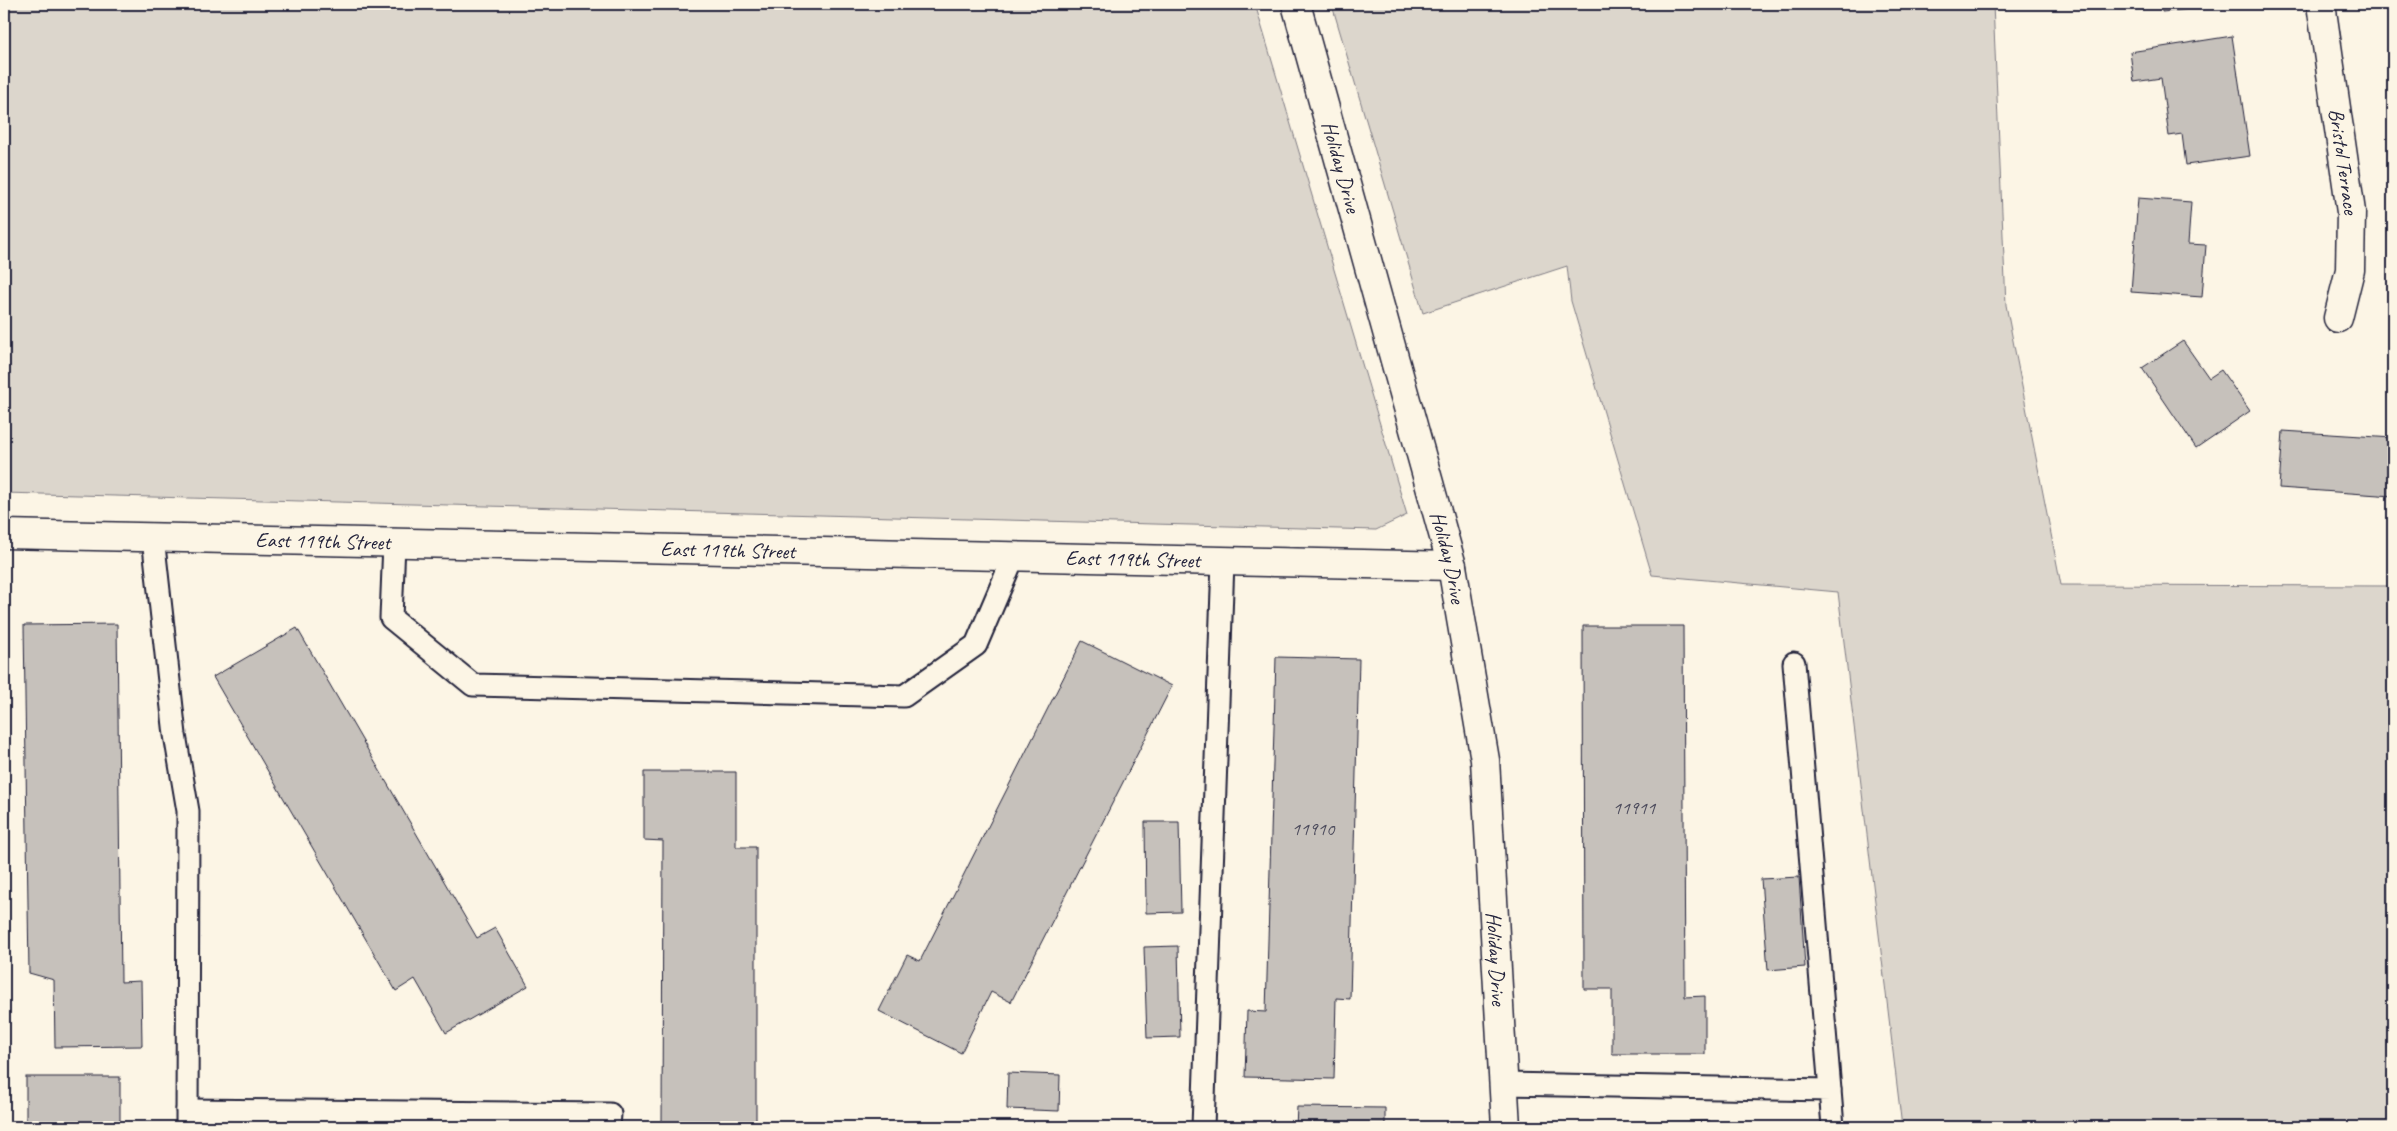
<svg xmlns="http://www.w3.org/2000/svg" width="2397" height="1131" viewBox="0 0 2397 1131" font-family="Caveat,sans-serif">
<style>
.green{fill:#dcd6cc;stroke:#7f7c84}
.building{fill:#c6c1bb;stroke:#22223b}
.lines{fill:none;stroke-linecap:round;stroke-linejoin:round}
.service-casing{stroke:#22223b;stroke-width:25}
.minor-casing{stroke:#22223b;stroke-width:31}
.service{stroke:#fcf5e5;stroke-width:21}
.minor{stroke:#fcf5e5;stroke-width:28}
.labels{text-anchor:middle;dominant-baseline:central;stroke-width:4.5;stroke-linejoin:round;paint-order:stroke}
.number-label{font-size:19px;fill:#4b4a5b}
.street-label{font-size:21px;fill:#22223b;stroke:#fcf5e5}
</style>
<rect width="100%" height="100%" fill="#fcf5e5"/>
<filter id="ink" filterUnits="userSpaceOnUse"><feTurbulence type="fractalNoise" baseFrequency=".02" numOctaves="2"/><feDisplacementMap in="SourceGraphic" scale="10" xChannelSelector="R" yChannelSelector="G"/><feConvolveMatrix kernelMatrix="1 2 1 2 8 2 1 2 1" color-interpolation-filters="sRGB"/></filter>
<g filter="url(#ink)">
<g class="green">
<path d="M4,4H1255L1407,515L1376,530L4,493Z"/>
<path d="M1338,4H1993L2006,305L2061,585L2393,586V1127H1902L1838,592L1652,575L1571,301L1567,266L1423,313L1332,5Z"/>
</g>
<g class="building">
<path d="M2162,4H2219L2220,6L2162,12Z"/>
<path d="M2232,36L2250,156L2186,165L2182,134L2169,136L2161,78L2134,82L2130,52Z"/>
<path d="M2138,198L2191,202L2188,244L2206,245L2202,297L2131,292Z"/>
<path d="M2183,341L2209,378L2221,370L2250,411L2196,448L2142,368Z"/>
<path d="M2283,431L2393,438V496L2279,488Z"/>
<path d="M117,624L121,982L141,981L142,1046L55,1047L54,980L29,973L24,625Z"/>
<path d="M1583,626H1683L1685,997L1705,996V1054H1612V989H1584Z"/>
<path d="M297,628L477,938L495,928L528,986L446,1033L415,979L396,991L213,677Z"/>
<path d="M1082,641L1172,686L1011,1002L991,992L961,1053L879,1011L907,955L920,961Z"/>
<path d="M1276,657L1359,659L1350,999L1336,998L1334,1079L1245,1077L1247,1011L1266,1012Z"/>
<path d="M644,772H736V847H756V1127H662L663,841L644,840Z"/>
<path d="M1145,822H1179L1181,912L1146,913Z"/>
<path d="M1799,877L1805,967L1768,970L1761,879Z"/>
<path d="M1178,946L1180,1037L1147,1038L1144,947Z"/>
<path d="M1008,1073L1060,1075L1059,1111L1007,1109Z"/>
<rect x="26" y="1077" width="94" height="50"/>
<path d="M1297,1107L1385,1108V1127H1296Z"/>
<path d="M1710,1121V1127H1618V1123Z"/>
</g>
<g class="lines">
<defs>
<g id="service">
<path d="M153,537L175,735L188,811L187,1127"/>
<path d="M394,543L391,618L473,685L904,696L976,645L1014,556"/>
<path d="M1794,663L1830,1090"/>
<path d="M1503,1084L1830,1090L1833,1127"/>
<path d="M187,1110L610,1114L609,1127"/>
<path d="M1203,1127L1223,561"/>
</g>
<g id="minor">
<path id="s1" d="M1296,4L1452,566L1485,760L1506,1127"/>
<path id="s2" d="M2321,4L2351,212L2350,270L2338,318"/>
<path id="s3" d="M4,534L1452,566"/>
</g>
</defs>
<use href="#service" class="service-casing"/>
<use href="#minor" class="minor-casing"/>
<use href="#service" class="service"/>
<use href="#minor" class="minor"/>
</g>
</g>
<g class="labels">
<g class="number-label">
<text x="1634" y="808">11911</text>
<text x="1313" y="829">11910</text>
</g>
<g class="street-label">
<text stroke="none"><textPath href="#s2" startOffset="159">Bristol Terrace</textPath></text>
<text stroke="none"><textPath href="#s1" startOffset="169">Holiday Drive</textPath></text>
<text stroke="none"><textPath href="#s3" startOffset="319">East 119th Street</textPath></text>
<text stroke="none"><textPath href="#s3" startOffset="724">East 119th Street</textPath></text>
<text stroke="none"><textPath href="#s1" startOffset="574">Holiday Drive</textPath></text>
<text stroke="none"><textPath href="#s3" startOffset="1129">East 119th Street</textPath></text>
<text stroke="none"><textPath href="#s1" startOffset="979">Holiday Drive</textPath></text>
</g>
</g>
<rect width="2397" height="1131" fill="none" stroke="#fcf5e5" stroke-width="20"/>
<rect x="10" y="10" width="2377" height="1111" fill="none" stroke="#22223b" stroke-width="2" filter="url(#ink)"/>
</svg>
